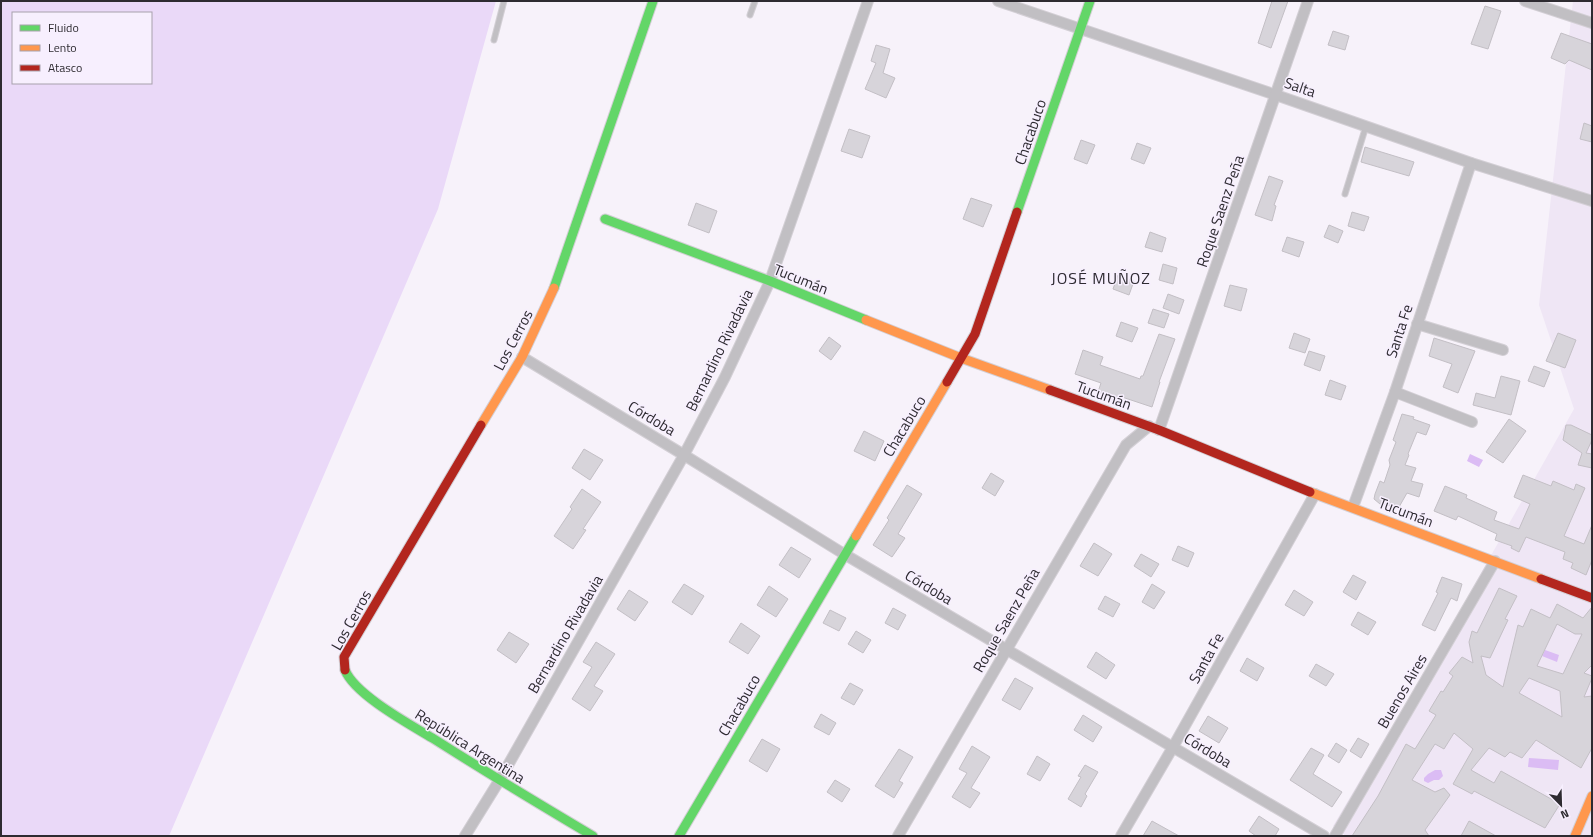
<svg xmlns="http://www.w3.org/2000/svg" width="1593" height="837" viewBox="0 0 1593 837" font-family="'Titillium Web',sans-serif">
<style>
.built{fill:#efe6f5}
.green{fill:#ead9f8;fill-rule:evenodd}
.water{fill:#dbbcf4}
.building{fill:#d7d4da;stroke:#c3bfc5;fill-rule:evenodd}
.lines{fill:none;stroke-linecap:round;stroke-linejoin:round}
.lane-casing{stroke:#d3cfd5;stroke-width:7}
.street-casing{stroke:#d3cfd5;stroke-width:12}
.fast-casing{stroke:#d3cfd5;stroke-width:11}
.slow-casing{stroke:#d3cfd5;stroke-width:11}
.jam-casing{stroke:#d3cfd5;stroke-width:11}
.lane{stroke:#c1bfc3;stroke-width:5}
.street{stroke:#c1bfc3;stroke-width:10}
.fast{stroke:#63d668;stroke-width:9}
.slow{stroke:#ff974d;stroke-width:9}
.jam{stroke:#b3261e;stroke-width:9}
.labels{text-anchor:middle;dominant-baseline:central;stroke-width:3;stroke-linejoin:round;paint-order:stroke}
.street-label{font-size:15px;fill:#2e2b31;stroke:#f7effe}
.neighbourhood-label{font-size:16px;letter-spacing:1px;fill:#2e2b31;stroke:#f7effe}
</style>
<rect width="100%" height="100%" fill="#f7f2fa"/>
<path class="built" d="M1573,1H1592V836H1346L1333,826L1451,626L1574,409L1539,305Z"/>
<path class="green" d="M1,1H496L438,209L169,836H1ZM13,13H151V83H13Z"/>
<g class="water">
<path d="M1470,454L1483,460L1479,467L1467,461Z"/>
<path d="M1545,650L1559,655L1557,662L1542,656Z"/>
<path d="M1529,758L1559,760L1558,770L1528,767Z"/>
<path d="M1435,770H1441L1443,776L1439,780H1434L1428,783L1424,781V778L1428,774Z"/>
</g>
<g class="building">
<path d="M1272,1H1288L1271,48L1258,43Z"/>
<path d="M1485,6L1501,11L1488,49L1471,44Z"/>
<path d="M1333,31L1349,36L1345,50L1328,45Z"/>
<path d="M1561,33L1592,44V70L1569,60L1565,64L1551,58Z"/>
<path d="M876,45L890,49L883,73L895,78L886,98L865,89L876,63L871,61Z"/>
<path d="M1584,123L1592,126V142L1580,139Z"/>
<path d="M849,129L870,136L862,158L841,151Z"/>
<path d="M1081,140L1095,145L1087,164L1074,159Z"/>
<path d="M1137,143L1151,148L1144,164L1131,159Z"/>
<path d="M1365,147L1414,162L1409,176L1361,162Z"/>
<path d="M1269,176L1283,181L1274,205L1276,206L1272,221L1255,215Z"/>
<path d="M971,198L992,205L983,227L963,219Z"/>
<path d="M696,203L717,211L709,233L688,225Z"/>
<path d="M1352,212L1369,217L1364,231L1348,226Z"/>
<path d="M1329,225L1343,231L1338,243L1324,237Z"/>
<path d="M1150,232L1166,238L1162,252L1145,247Z"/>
<path d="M1287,237L1304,242L1299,257L1282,251Z"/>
<path d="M1163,264L1177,268L1173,284L1159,280Z"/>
<path d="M1118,275L1134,281L1129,295L1113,289Z"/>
<path d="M1230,285L1247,289L1241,311L1224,306Z"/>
<path d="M1168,294L1184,300L1179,314L1163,308Z"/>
<path d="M1153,309L1169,314L1164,328L1148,323Z"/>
<path d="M1121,322L1138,328L1132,342L1116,336Z"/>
<path d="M1294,333L1310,339L1305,353L1289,348Z"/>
<path d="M1558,333L1576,340L1565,368L1546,361Z"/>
<path d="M1159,334L1175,339L1159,382H1160L1152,407L1119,396L1118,399L1098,392L1101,383L1075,374L1083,350L1103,357L1100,365L1140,379L1141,376H1143Z"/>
<path d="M829,337L841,346L831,360L819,351Z"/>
<path d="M1434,338L1475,351L1458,393L1443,387L1452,364L1429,356Z"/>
<path d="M1309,351L1325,356L1320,371L1304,365Z"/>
<path d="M1534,366L1550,372L1544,387L1528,381Z"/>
<path d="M1501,376L1520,381L1511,415L1473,405L1476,393L1495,398Z"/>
<path d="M1330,380L1346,386L1341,400L1325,395Z"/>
<path d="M1402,414L1414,417L1413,419L1430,425L1426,435L1417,432L1408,454L1409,455L1405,465L1416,468L1411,481L1423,484L1419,497L1407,493L1399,507L1380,504L1374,499L1375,494L1380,481L1384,483L1390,465L1389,460L1396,442L1393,440Z"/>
<path d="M1509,419L1526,431L1503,463L1486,452Z"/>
<path d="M1566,425H1571L1592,435V440L1586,453L1592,454V468L1578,465L1582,453L1563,440Z"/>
<path d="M864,431L884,441L875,461L854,451Z"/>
<path d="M584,449L603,460L590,480L572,468Z"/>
<path d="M991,473L1004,481L995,496L982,488Z"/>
<path d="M1523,475L1551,486L1553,481L1574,490L1576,484L1585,488L1564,536L1584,544L1592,525V560L1586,575L1571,568L1573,563L1563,559L1565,552L1526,537L1519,552L1511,548L1512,546L1495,540L1497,534L1458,516L1456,520L1434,511L1445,486L1467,495L1466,498L1497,512L1494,520L1519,529L1530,504L1514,497Z"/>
<path d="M907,485L922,494L898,534L905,538L892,557L873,545L889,520L887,518Z"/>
<path d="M582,489L601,502L583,529L586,530L573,549L554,536L572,509L570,507Z"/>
<path d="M1094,543L1112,554L1098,576L1080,566Z"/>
<path d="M1178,546L1194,553L1188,567L1172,560Z"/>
<path d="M791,547L811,559L799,578L779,565Z"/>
<path d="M1141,554L1159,564L1151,577L1134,566Z"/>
<path d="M1353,575L1366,582L1356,600L1343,592Z"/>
<path d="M1442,577L1462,584L1457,601L1451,598L1435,631L1422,625L1438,593L1436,592Z"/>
<path d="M684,584L704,596L692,615L672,602Z"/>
<path d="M1152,584L1165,592L1154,609L1142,602Z"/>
<path d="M769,586L788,599L776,617L757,605Z"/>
<path d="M1499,588L1517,596L1505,619L1508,620L1490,658L1481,656L1486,675L1503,687L1518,625L1523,627L1531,609L1550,618L1557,604L1583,618L1592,607V665L1584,673L1592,676V678L1584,697L1592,696V748L1581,768L1536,740L1522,758L1510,752L1505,757L1489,748L1471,770L1494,783L1501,771L1560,804L1545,828L1474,791L1472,794L1453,784L1473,749L1454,733L1444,749L1435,744L1412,780L1435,792L1444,788L1450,795L1425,830L1429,836H1352L1378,796L1406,744L1415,749L1436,715L1429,711L1441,691L1443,692L1453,676L1449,673L1462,657L1473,663L1469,642L1472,631L1477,633ZM1557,624L1575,634H1582L1563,674L1537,666ZM1529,678L1560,691L1562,717L1519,693Z"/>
<path d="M629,590L648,602L635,621L617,609Z"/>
<path d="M1294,590L1313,602L1304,616L1285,605Z"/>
<path d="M1105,596L1120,604L1113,617L1098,609Z"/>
<path d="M893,608L906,615L898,630L885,623Z"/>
<path d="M830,610L846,618L839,631L823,623Z"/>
<path d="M1358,612L1376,622L1368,635L1351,625Z"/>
<path d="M741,623L760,636L748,654L729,642Z"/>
<path d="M856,631L871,640L863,653L848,644Z"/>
<path d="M509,632L529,644L516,663L497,650Z"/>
<path d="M596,642L615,654L594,686L603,691L590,711L572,699L592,667L583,662Z"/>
<path d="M1096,652L1115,665L1106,679L1087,667Z"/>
<path d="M1247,658L1264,668L1257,681L1240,671Z"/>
<path d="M1316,664L1334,674L1326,686L1309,676Z"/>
<path d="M1015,678L1033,688L1020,710L1002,700Z"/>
<path d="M850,683L863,690L854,705L841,698Z"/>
<path d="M821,714L836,723L829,735L814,727Z"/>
<path d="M1083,715L1102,727L1093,742L1074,730Z"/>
<path d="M1208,716L1228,728L1219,743L1199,731Z"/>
<path d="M1358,738L1369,744L1361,758L1350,751Z"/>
<path d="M762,739L780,749L767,772L749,761Z"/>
<path d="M1336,743L1347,750L1339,763L1328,756Z"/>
<path d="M972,746L990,757L971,788L980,793L970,808L952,797L967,773L959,769Z"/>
<path d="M1311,748L1324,755L1313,774L1342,792L1332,807L1290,780Z"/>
<path d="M899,749L913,757L899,781L903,783L894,798L875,786Z"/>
<path d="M1037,756L1050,764L1040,781L1027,774Z"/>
<path d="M1085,765L1098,772L1085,794L1087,796L1081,807L1068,799L1081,777L1078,776Z"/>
<path d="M835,780L850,789L842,802L827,792Z"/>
<path d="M1259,816L1279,829L1275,836H1256L1249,831Z"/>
<path d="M1152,821L1179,836H1143Z"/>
<path d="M1469,821L1496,836H1461Z"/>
</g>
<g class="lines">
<defs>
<g id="lane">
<path d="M750,15L755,1"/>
<path d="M494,40L504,1"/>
<path d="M1345,194L1366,126"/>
</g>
<g id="street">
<path d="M998,1L1276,95L1471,163L1592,201"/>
<path d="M1525,1L1592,23"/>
<path d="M1417,324L1503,350"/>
<path d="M522,357L684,455L844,554L1324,836"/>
<path d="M1395,392L1472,422"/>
<path d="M1159,430L1308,1"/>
<path d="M1353,507L1395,392L1471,163"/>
<path d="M465,836L499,781L684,455L725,377L770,281L868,1"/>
<path d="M898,836L1126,445L1149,426"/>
<path d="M1121,836L1173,747L1315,494"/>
<path d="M1335,836L1495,561"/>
</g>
<g id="fast">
<path d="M1017,212L1090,1"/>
<path d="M605,219L770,281L866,320"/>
<path d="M554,288L653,1"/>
<path d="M345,670C355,695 411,725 434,739C486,772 539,804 593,836"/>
<path d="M679,836L856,536"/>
</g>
<g id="slow">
<path d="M866,320L961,358L1050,390"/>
<path d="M481,425L522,357L554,288"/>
<path d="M1310,492L1541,579"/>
<path d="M856,536L947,382"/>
<path d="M1575,836L1592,796"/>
</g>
<g id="jam">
<path d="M947,382L975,334L1017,212"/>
<path d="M1050,390L1159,430L1310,492"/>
<path d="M1541,579L1592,598"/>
<path d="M345,670L344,657L481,425"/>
</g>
</defs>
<use href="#lane" class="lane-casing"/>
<use href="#street" class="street-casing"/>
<use href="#fast" class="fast-casing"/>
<use href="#slow" class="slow-casing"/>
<use href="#jam" class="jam-casing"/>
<use href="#lane" class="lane"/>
<use href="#street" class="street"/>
<use href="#fast" class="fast"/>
<use href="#slow" class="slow"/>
<use href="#jam" class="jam"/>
</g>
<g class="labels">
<g class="street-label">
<text transform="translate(1300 87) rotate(19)">Salta</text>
<text transform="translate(1030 132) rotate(-71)">Chacabuco</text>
<text transform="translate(1220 211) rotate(-71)">Roque Saenz Peña</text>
<text transform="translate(801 279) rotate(22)">Tucumán</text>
<text transform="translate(1399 331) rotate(-72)">Santa Fe</text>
<text transform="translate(513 340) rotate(-62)">Los Cerros</text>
<text transform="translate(719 350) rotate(-64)">Bernardino Rivadavia</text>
<text transform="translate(1104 395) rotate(20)">Tucumán</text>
<text transform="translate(652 418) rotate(31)">Córdoba</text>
<text transform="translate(904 426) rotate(-59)">Chacabuco</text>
<text transform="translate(1406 512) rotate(21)">Tucumán</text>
<text transform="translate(929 587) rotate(31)">Córdoba</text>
<text transform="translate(351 620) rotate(-61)">Los Cerros</text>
<text transform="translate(1006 620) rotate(-60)">Roque Saenz Peña</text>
<text transform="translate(565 634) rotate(-60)">Bernardino Rivadavia</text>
<text transform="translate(1206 658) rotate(-61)">Santa Fe</text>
<text transform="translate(1402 691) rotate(-60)">Buenos Aires</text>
<text transform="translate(739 705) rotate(-60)">Chacabuco</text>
<text transform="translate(470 746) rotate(32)">República Argentina</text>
<text transform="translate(1208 750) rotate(31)">Córdoba</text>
</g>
<g class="neighbourhood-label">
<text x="1101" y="278">JOSÉ MUÑOZ</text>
</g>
</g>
<rect width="1593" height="837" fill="none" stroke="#2e2b31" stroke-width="4"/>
<rect x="12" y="12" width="140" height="72" fill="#f7effe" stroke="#a7a1ac"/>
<rect x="20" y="25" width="20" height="6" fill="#63d668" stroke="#a7a1ac"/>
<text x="48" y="32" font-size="12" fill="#2e2b31">Fluido</text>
<rect x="20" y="45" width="20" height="6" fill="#ff974d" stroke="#a7a1ac"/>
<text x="48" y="52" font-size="12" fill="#2e2b31">Lento</text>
<rect x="20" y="65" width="20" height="6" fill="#b3261e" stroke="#a7a1ac"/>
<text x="48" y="72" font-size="12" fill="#2e2b31">Atasco</text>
<g transform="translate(1561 805) rotate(157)" stroke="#f7effe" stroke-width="3" paint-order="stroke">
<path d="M0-3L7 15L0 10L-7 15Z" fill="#2e2b31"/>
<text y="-6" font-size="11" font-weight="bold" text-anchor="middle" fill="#2e2b31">N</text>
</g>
</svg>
